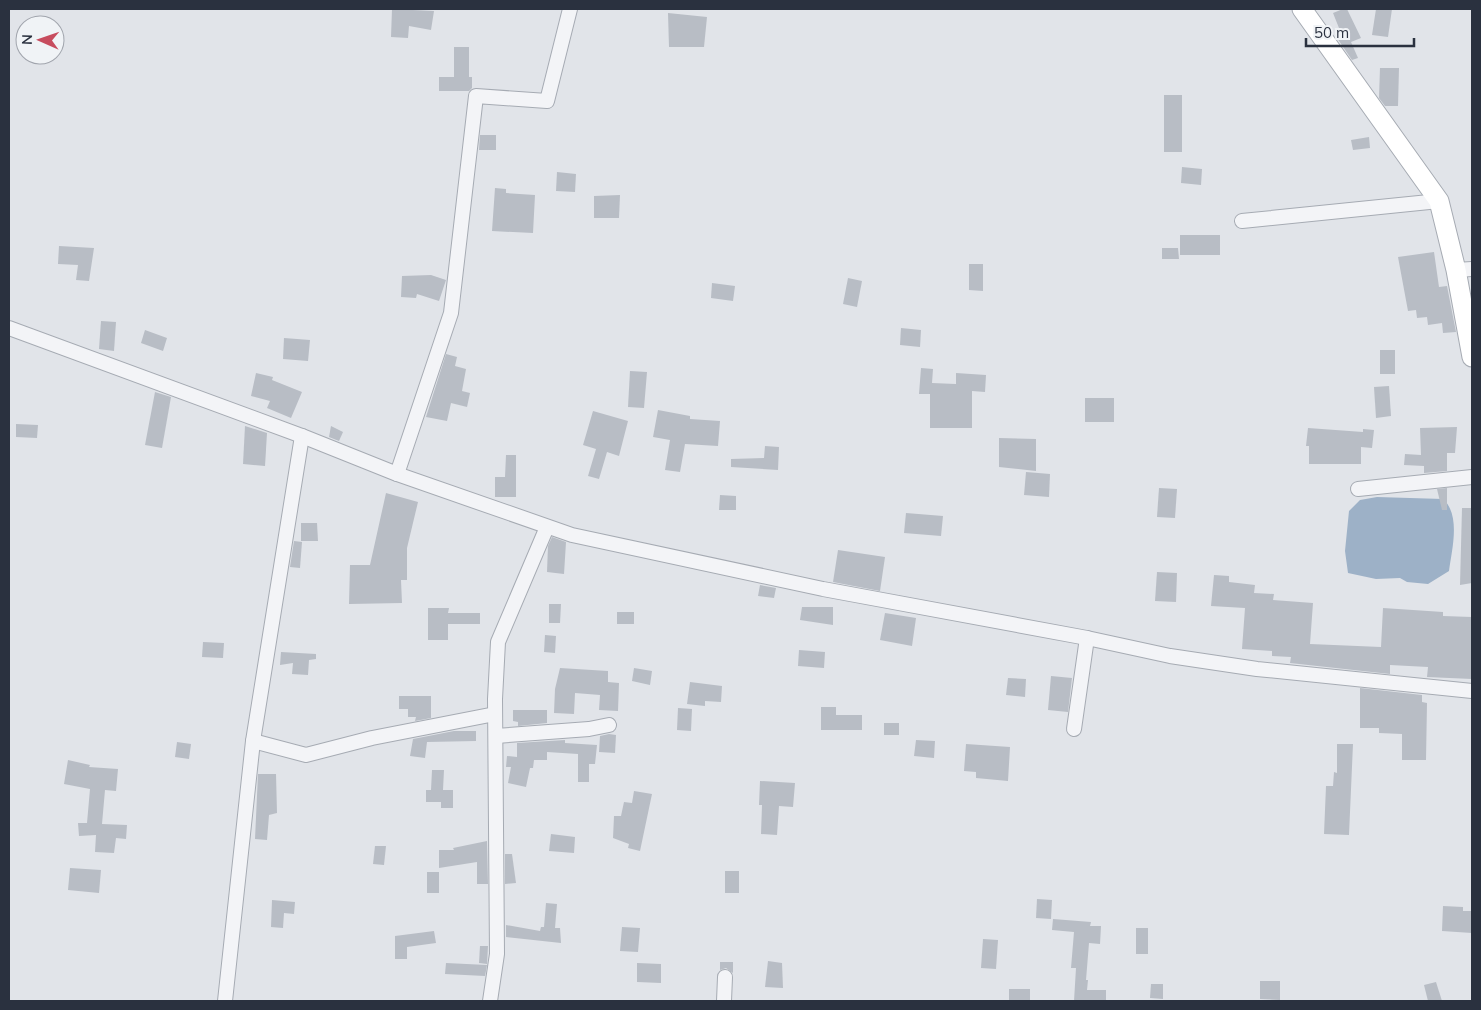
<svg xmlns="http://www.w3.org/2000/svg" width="1481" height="1010" viewBox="0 0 1481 1010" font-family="Mulish,sans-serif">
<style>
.water{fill:#9db1c7}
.building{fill:#b8bdc5}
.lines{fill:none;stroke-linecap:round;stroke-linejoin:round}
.minor-casing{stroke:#a6abb3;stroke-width:16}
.secondary-casing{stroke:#a6abb3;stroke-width:21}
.minor{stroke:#f3f4f7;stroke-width:14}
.secondary{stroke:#fff;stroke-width:19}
</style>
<rect width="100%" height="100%" fill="#e1e4e9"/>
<path class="water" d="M1377,497L1443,499C1461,515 1452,549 1449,571L1428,584L1407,582L1400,578L1376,579L1348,573L1345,551L1349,511L1360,500Z"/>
<g class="building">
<path d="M392,9L434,11L431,30L409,26L408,38L391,37Z"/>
<path d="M1343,9H1347L1361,38L1351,42L1358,58L1352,60L1335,35L1341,33L1333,13Z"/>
<path d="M1376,9H1392L1388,37L1372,35Z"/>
<path d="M668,13L707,17L704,47H669Z"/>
<path d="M454,47H469V77H472V88L469,91H439V77H454Z"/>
<path d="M1380,68H1399L1398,106H1385L1379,98Z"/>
<rect x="1164" y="95" width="18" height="57"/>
<path d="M480,135H496V150H479Z"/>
<path d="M1369,137L1370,148L1353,150L1351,140Z"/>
<path d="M1182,167L1202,169L1201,185L1181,183Z"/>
<path d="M557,172L576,174L575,192L556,191Z"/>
<path d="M495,188L506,189V193L535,195L533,233L492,231Z"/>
<path d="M620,195L619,218H594V196Z"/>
<rect x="1180" y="235" width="40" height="20"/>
<path d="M59,246L94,248L89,281L76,280L78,265L58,264Z"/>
<path d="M1162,248H1178L1179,259H1162Z"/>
<path d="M1434,252L1439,287L1447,286L1456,332L1443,333L1442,323L1428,325L1427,317L1417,318L1416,310L1408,311L1398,257Z"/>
<path d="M969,264H983V291L969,290Z"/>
<path d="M431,275L446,280L439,301L417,294L416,298L401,297L402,276Z"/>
<path d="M848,278L862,281L857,307L843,304Z"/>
<path d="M712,283L735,286L733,301L711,298Z"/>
<path d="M101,321L116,322L114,351L99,349Z"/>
<path d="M901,328L921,330L920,347L900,345Z"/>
<path d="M145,330L167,338L163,351L141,343Z"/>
<path d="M284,338L310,340L308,361L283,359Z"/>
<rect x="1380" y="350" width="15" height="24"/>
<path d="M446,354L457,357L455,366L466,369L462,391L470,393L467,407L451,403L447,421L426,417Z"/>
<path d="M921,368L933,369L932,383L956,384V373L986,375L985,392L972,391V428H930V394H919Z"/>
<path d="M630,371L647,372L644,408L628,407Z"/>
<path d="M256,373L273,377L272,380L302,392L291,418L267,408L270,401L251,396Z"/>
<path d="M1389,386L1391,416L1376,418L1374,387Z"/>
<path d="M155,392L171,397L162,448L145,445Z"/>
<rect x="1085" y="398" width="29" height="24"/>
<path d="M658,410L690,416V419L720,421L718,446L685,444L680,472L665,470L670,440L653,437Z"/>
<path d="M593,411L628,421L619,456L607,452L599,479L588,476L596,449L583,445Z"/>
<path d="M16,424L38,425L37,438L16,437Z"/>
<path d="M245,426L267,433L265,466L243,464Z"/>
<path d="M331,426L343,432L339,441L329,437Z"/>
<path d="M1457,427L1455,453H1447V471L1424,473V466L1404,465L1405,454L1421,455L1420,428Z"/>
<path d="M1308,428L1363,432V429L1374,430L1372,448L1361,447V464H1309V446H1306Z"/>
<path d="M999,438L1036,439V471L999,467Z"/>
<path d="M765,446L779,447L778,470L731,467V459L764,458Z"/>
<path d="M506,455H516V497H495V477H505Z"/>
<path d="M1026,472L1050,474L1049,497L1024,495Z"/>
<path d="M1159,488L1177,489L1175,518L1157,517Z"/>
<path d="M1447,488V510H1442L1437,489Z"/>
<path d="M386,493L418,502L407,548V580H401L402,603L349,604L350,565H370Z"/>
<path d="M720,495L736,496V510H719Z"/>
<path d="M1462,508H1472V583L1460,585Z"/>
<path d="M906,513L943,516L941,536L904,533Z"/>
<path d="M301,523H317L318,541H301Z"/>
<path d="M552,537L566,542L564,574L547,572L548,546Z"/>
<path d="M294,541L302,542L300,568L290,567Z"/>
<path d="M838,550L885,557L880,591L833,582Z"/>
<path d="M1157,572L1177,573L1176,602L1155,601Z"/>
<path d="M1214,575L1229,576V582L1255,585L1254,593L1274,594L1273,600L1313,603L1310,644L1381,647L1383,608L1443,612V616L1472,617V679L1427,677L1428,667L1390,665V674L1290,663L1291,657L1272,656V651L1242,649L1245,608L1211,606Z"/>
<path d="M760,585L776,588L774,598L758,596Z"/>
<path d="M549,604H561L560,623H549Z"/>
<path d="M802,607H833V625L800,620Z"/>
<path d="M428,608H449L448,613H480V624H448V640H428Z"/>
<rect x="617" y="612" width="17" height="12"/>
<path d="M885,613L916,618L912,646L880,640Z"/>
<path d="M545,635L556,636L555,653L544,652Z"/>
<path d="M203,642L224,643L223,658L202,657Z"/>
<path d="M799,650L825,652L824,668L798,666Z"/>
<path d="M281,652L316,654V659L309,660L308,675L292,674L293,663L280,665Z"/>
<path d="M560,668L608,671V682L619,683L618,711L599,710L600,695L575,693L574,714L554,713L555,689Z"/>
<path d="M634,668L652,671L650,685L632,681Z"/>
<path d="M1051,676L1072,678L1068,712L1048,710Z"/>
<path d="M1008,678L1026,679L1025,697L1006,695Z"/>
<path d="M690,682L722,686L721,702L705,701V706L687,704Z"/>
<path d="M1360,688L1422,695V702L1427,703L1426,760H1402V734L1379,733V728H1360Z"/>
<path d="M399,696H431V718L415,721L416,717H408V709H399Z"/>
<path d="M821,707H836V715H862V730H821Z"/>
<path d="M678,708L692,709L691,731L677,730Z"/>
<path d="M513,710H547V723L518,726V722L513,721Z"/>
<rect x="884" y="723" width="15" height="12"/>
<path d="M454,731H476V741L427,742L425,758L410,756L413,739Z"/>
<path d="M609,734L616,735L615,753L599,752L600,736Z"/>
<path d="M565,740V743L597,745L595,764H589V782H578V754L547,752V760H534L533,768H530L526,787L508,783L511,767H506L507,756L517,757V743Z"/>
<path d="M916,740L935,741L934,758L914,756Z"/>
<path d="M177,742L191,744L189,759L175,757Z"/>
<path d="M966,744L1010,747L1008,781L976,778V772L964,771Z"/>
<path d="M1337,744H1353L1349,835L1324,834L1326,786H1333L1334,772L1337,773Z"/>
<path d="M68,760L90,765L89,767L118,769L116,791L105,790L102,824L127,825L126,839L116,838L114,853L95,852L96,835L79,836L78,823H87L90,789L64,784Z"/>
<path d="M432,770H444L443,790H453V808H441V802H426V790H431Z"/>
<path d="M258,774H276L277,813L269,815L267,840L255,839Z"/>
<path d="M760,781L795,783L793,807L779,806L777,835L761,834L762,805H759Z"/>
<path d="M634,791L652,794L640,851L628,848L629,844L613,838L614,816H621L624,802L632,803Z"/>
<path d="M551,834L575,837L574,853L549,851Z"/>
<path d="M487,841L488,884H477V862L439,868V850H454L453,848Z"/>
<path d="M375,846H386L384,865L373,864Z"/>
<path d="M505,854H512L516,883L505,884Z"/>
<path d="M70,868L101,870L99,893L68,890Z"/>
<rect x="725" y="871" width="14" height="22"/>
<rect x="427" y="872" width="12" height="21"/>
<path d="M1037,899L1052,900L1051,919L1036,918Z"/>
<path d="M272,900L295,902L294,914L284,913L283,928L271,927Z"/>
<path d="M546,903L557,904L555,928H560L561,943L506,937V925L540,931L541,927H544Z"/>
<path d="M1443,906L1463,907V911H1472V933L1442,931Z"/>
<path d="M1053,919L1091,922L1090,926H1101L1100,944L1089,943L1086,980H1088L1087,990H1106V1001H1074L1076,968H1071L1074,932L1052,930Z"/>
<path d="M622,927L640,928L638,952L620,951Z"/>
<rect x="1136" y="928" width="12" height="26"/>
<path d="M434,931L436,943L407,947V959H395V936Z"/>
<path d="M983,939L998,940L996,969L981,968Z"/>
<path d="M480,946H488L487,964L479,963Z"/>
<path d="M768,961L782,963L783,988L765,987Z"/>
<path d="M720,962H733V973L726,968L720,970Z"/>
<path d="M446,963L487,965L485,976L445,974Z"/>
<path d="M637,963L661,964V983L637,982Z"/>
<path d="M1260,981H1280V1000L1260,999Z"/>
<path d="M1436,982L1442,1001H1428L1424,985Z"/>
<path d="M1151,984H1163V999L1150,998Z"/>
<rect x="1009" y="989" width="21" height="12"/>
</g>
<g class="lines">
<defs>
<g id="minor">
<path d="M1242,221L1439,201"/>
<path d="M1456,270L1472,269"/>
<path d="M9,328L302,436L397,474L572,535L823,589L1087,638L1170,656L1257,669L1472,691"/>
<path d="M397,474L451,313L476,96L547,101L570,9"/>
<path d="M1358,489L1472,477"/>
<path d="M1074,729L1087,638"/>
<path d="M496,736L589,729L609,725"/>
<path d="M253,741L306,755L372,738L495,714"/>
<path d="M225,1001L253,741L302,436"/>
<path d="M490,1001L497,954L495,699L498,642L547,527"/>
<path d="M724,1001L725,977"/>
</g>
<path id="secondary" d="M1302,9L1439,201L1456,270L1472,357"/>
</defs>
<use href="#minor" class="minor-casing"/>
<use href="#secondary" class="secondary-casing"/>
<use href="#minor" class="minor"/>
<use href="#secondary" class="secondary"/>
</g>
<rect width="1481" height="1010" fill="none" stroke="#2a313f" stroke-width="20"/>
<g transform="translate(40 40) rotate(272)"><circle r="24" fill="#f0f3f6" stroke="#a1a5ad"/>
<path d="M0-4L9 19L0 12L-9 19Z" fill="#c74c5e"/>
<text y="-8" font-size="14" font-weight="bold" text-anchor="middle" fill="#2a313f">N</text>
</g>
<path d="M1306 38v8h108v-8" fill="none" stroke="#2a313f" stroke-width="2.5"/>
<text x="1314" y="38" font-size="15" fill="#2a313f" stroke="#f0f3f6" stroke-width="4" paint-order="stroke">50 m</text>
</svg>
